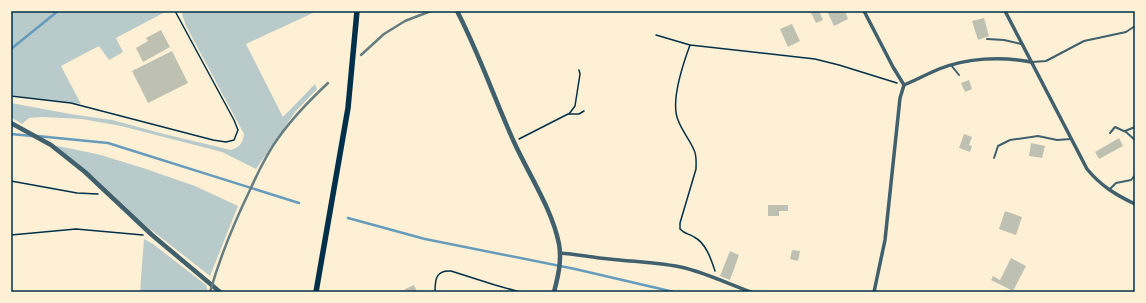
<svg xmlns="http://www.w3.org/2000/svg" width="1146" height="303" viewBox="0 0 1146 303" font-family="'IBM Plex Sans',sans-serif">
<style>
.green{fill:#b9caca}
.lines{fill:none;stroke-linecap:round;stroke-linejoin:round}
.stream{stroke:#669bbc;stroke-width:2.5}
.building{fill:#bec0b2}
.path{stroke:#003049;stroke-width:1.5}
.service{stroke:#3f606c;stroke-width:2}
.minor{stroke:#3f606c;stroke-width:3.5}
.tertiary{stroke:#3f606c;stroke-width:4.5}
.primary{stroke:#003049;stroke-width:5.5}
.rail{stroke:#657d81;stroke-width:2.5}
.neatline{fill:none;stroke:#003049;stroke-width:1.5}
</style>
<rect width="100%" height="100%" fill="#fdf0d5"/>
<g class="green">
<path d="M11,11H167L116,38L123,52L109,60L99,46L61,66L81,104L11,95Z"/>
<path d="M183,11H314L315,12L246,44L283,117L315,84L317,89L295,112L256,169L222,152L121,126L82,119L42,117L29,118L22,124L11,117V103L70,114L112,120L164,134L231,150C239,147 243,144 244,134L186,26L182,14Z"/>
<path d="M53,145L97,154L140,167L195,186L238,206L210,276L145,225L94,177Z"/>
<path d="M144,239L153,244L206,285L208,292H140Z"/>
</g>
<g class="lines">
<g class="stream">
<path d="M11,49L58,11"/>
<path d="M11,134L32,136"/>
<path d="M37,136L108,143L299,203"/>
<path d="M348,218L425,239L575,269L674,292"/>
</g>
</g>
<g class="building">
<path d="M810,11H819L823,20L816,23Z"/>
<path d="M827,11H845L848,19L834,26Z"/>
<path d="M984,18L989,36L978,40L972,21Z"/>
<path d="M792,24L800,41L788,47L780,29Z"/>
<path d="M161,30L170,47L143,62L136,48L148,41L146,38Z"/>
<path d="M172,51L188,83L148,103L132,71Z"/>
<path d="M969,80L972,89L965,92L961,83Z"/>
<path d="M964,134L972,137L969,145L972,146L970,152L959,148Z"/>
<path d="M1119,138L1123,146L1099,159L1095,152Z"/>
<path d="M1031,143L1045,146L1042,158L1029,156Z"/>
<path d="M768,205H788V211H779V216H768Z"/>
<path d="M1005,211L1022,217L1016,235L999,229Z"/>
<path d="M792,250L800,251L798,261L790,259Z"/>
<path d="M730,251L739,255L730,280L720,276Z"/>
<path d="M1011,258L1026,266L1013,291L991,280L993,276L1000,280Z"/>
<path d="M414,285L417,292H406L405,289Z"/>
</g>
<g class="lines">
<g class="path">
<path d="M656,35L690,45L815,59L839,65L897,83"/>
<path d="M690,45C683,64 670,101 678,120C682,131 690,140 694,150C697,156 696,163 696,169L680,223V229C686,235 688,233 694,237C706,243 711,259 715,271"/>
<path d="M11,96L71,103L213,140L226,142L234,140L238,130L234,120L175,11"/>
<path d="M569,114L575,106L580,74L579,70"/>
<path d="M519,139L568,114H579L584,111"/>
<path d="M11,181L77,193L98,194"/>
<path d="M11,235L76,229L143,235"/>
<path d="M435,292C435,279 436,270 451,271L495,285L520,292"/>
</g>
<g class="service">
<path d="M987,39L1004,40L1021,44"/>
<path d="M1032,62L1046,61L1084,41L1126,32L1135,26"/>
<path d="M951,65L959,75"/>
<path d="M1125,131L1135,127"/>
<path d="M1110,133L1115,127L1126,132L1135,140"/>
<path d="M994,158L998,146L1010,140L1038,136L1057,140L1071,139"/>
<path d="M1110,189L1116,183L1131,180L1135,175"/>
</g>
<g class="minor">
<path d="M864,11L893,67L904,85L900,98L885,240L874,292"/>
<path d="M1005,11L1087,169C1101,186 1116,195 1135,204"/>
<path d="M904,85C916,80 927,74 939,69C967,58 1001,56 1031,62"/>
<path d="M560,253C577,254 593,258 609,259C635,262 660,262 685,268C708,274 729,284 751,292"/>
</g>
<g class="tertiary">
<path d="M457,11C479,53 494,98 514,142C529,175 552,209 559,244C562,260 558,277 554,292"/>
<path d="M11,123L51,145L85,172L152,235L220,292"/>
</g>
<path class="primary" d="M316,292L348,108L357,11"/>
<g class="rail">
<path d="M361,55L384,34L405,21L431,11"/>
<path d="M210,292C220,257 234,223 250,190C258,172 267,153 279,137C293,117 310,100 328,83"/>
</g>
</g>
<rect width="1146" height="303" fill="none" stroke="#fdf0d5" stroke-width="24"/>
<rect x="12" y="12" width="1122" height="279" class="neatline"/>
</svg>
